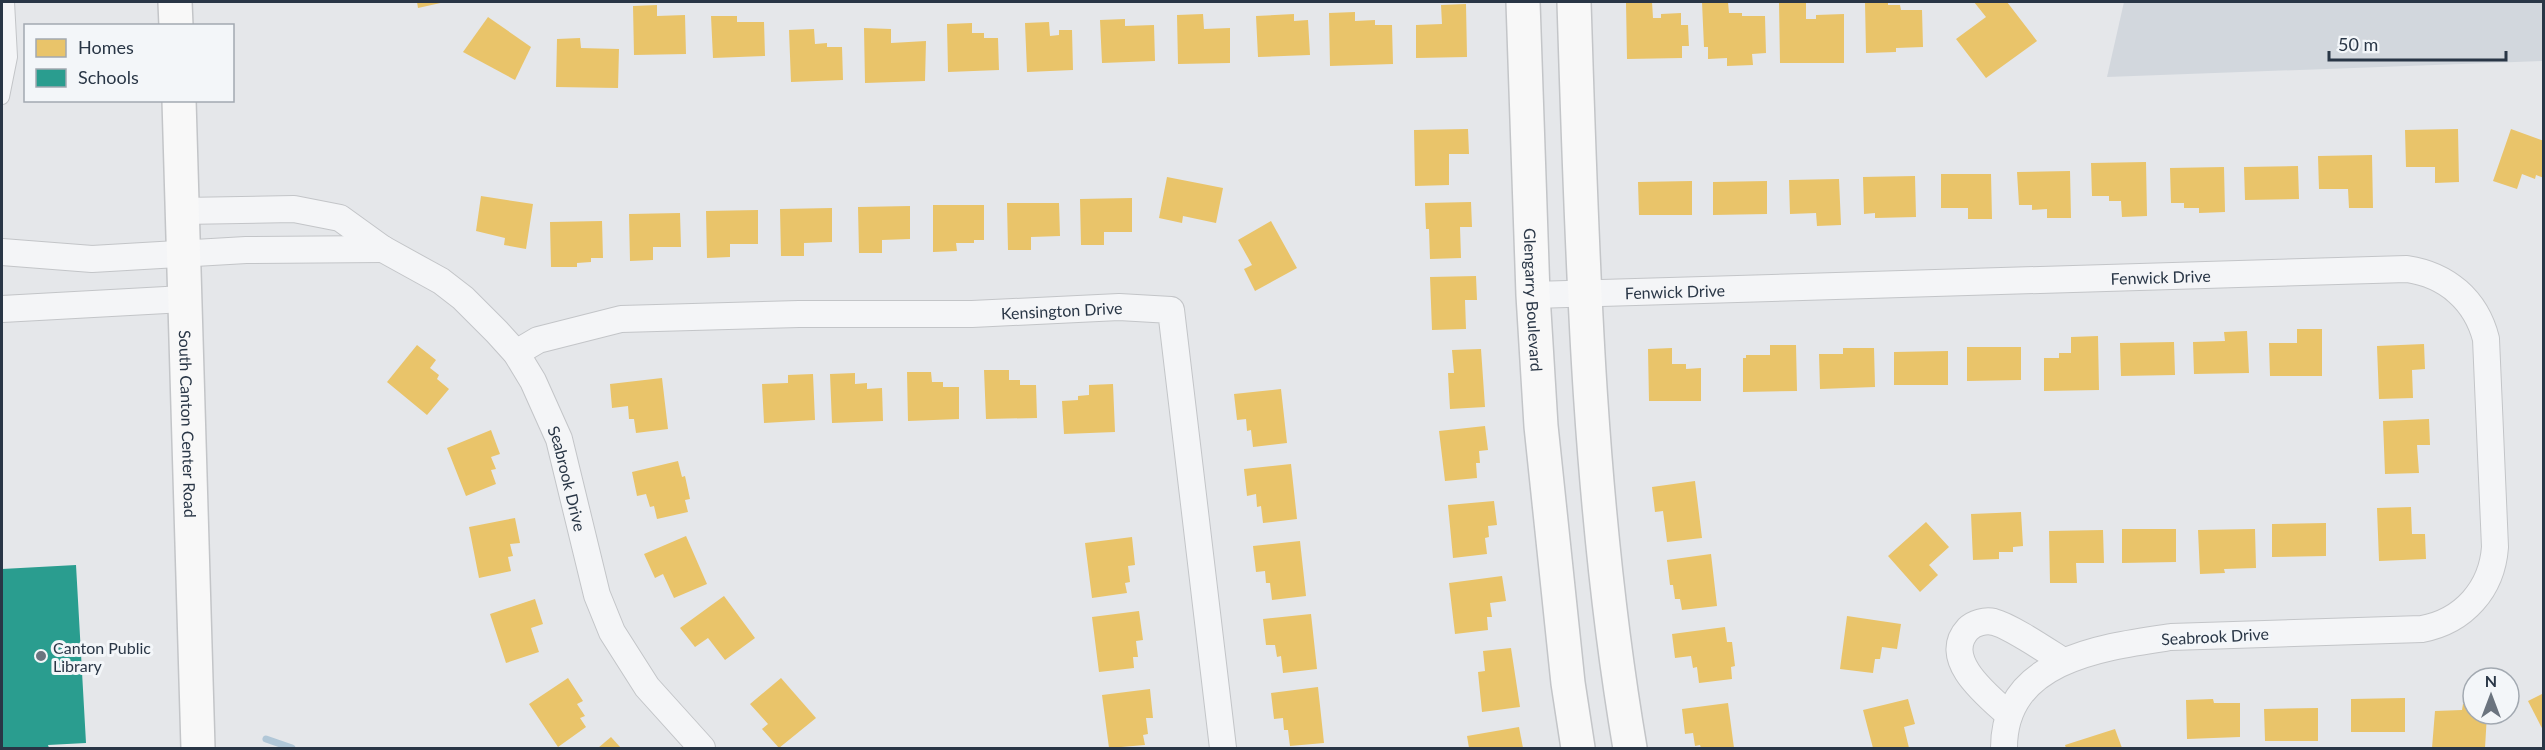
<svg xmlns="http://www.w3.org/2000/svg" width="2545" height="750" viewBox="0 0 2545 750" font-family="Lato,sans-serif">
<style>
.built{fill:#d2d7dd}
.homes{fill:#e9c46a}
.schools{fill:#2a9d8f}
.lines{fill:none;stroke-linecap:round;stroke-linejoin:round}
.stream{stroke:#b1c7d7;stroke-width:7}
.lane-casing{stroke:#c3c5c8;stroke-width:16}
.street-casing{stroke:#c3c5c8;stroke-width:28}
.secondary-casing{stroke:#c3c5c8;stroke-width:36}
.lane{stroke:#f4f5f7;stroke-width:14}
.street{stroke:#f4f5f7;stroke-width:26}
.secondary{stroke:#f8f8f8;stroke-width:33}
.poi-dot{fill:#6b747f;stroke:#f3f6f9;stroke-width:2}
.labels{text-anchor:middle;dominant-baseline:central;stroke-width:6;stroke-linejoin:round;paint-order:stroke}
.street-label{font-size:16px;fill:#293646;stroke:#f3f6f9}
.poi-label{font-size:16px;fill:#293646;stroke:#f3f6f9;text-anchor:start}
</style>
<rect width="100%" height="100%" fill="#e5e7ea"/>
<path class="built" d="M2124,2H2543V61L2107,77Z"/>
<g class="homes">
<path d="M417,2H445L418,8Z"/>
<path d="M1652,2L1653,18H1661V14L1681,13V25H1688L1689,46H1682V58L1627,59L1626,3Z"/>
<path d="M1702,2H1728L1729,13H1742V16H1765L1766,53L1752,54L1753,65L1727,66V58L1708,59V47H1704Z"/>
<path d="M1779,2H1806V19H1816V15L1844,14V63H1780Z"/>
<path d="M1865,2H1888V5H1900L1901,10H1922L1923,47L1896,48V52L1866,53Z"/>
<path d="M1974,2H2007L2037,41L1986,78L1956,39L1986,17Z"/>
<path d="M1466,4L1467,57L1416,58V25L1442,24L1441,5Z"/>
<path d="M657,5V16L685,15L686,54L634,55L633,6Z"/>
<path d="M1355,12V21L1375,20V25H1392L1393,64L1330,66L1329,13Z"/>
<path d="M1203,14L1204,29L1230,28V63L1178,64L1177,15Z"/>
<path d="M1294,14V21L1308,20L1310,55L1258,57L1256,16Z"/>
<path d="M711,16H737V22H764L765,56L713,58Z"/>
<path d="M488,17L531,47L515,80L463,52Z"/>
<path d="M1125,19V26L1154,25L1155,61L1102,63L1100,20Z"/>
<path d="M1049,22L1050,36L1059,35V30H1072L1073,70L1027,72L1025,23Z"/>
<path d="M972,23V33H984V38H998L999,70L948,72L947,24Z"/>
<path d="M864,28L891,29V43L926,41L925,81L865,83Z"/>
<path d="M814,29L815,44L827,43V47H842L843,80L791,82L789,30Z"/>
<path d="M580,38L581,48L619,49L618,88L556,87L557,39Z"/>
<path d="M1468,129L1469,154H1449V185L1415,186L1414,130Z"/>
<path d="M2458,129L2459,182L2435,183V167H2406L2405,130Z"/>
<path d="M2511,129L2544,141V178L2536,175L2535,179L2522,174L2517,189L2493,181Z"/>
<path d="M2372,155L2373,208H2349L2348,189H2319L2318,156Z"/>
<path d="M2146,162L2147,216L2122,217L2121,201H2109V196H2092L2091,163Z"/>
<path d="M2298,166L2299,199L2245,200L2244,167Z"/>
<path d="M2224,167L2225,212L2199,213V208H2184V203H2171L2170,168Z"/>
<path d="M2070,171L2071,218H2047V209L2032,210V205H2019L2017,172Z"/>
<path d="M1941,174H1991L1992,219H1968V208H1941Z"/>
<path d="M1915,176L1916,217L1875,218V213L1864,214L1863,177Z"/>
<path d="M1167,177L1223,188L1216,223L1183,216L1182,223L1159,218Z"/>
<path d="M1839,179L1841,225L1817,226L1816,213L1790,214L1789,180Z"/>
<path d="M1692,181V215H1639L1638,182Z"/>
<path d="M1767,181V214L1713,215V182Z"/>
<path d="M481,196L533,204L526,249L504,245L505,238L476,231Z"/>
<path d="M1132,198V232H1104V245H1081L1080,199Z"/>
<path d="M1471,202L1472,227H1460L1461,258L1430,259L1429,229H1426L1425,203Z"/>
<path d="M1007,203H1059L1060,236L1031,237V250H1008Z"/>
<path d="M933,205H984V240H974V243H956L957,251L933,252Z"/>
<path d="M910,206V239L882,240V253H859L858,207Z"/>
<path d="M832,208V242L804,243V256H781L780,209Z"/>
<path d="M758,210V244H730V257L707,258L706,211Z"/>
<path d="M680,213L681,247H653V260L630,261L629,214Z"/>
<path d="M602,221L603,258H591V262L577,263V267H551L550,222Z"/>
<path d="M1271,221L1297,268L1255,291L1244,269L1252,265L1238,240Z"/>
<path d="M1476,276L1477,300H1465L1466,329L1432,330L1430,277Z"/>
<path d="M2297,329H2322V376H2270L2269,343H2297Z"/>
<path d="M2247,331L2249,373L2194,374L2193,342L2225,341L2224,332Z"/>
<path d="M2098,336L2099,390L2044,391V358H2059V353H2071V337Z"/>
<path d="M2174,342L2175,375L2121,376L2120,343Z"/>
<path d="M2424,344L2425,369L2412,370L2413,398L2379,399L2377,346Z"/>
<path d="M417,345L436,360L430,368L439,375L437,379L449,389L427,415L387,382Z"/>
<path d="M1770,345H1796L1797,391L1743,392V358H1746V355H1770Z"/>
<path d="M1967,347H2021V380L1967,381Z"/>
<path d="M1672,348V364H1686V369L1701,368V401H1649L1648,349Z"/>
<path d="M1843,348H1874L1875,387L1820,389L1819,354H1843Z"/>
<path d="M1481,349L1485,407L1450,409L1448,373H1454L1452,350Z"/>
<path d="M1948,351V385H1894V352Z"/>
<path d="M984,370H1009V380H1020V385H1036L1037,418L986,419Z"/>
<path d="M907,372H931L932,382H943V387H959V419L908,421Z"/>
<path d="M855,373V384L867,383V389L882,388L883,421L832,423L830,374Z"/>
<path d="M813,374L815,420L764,423L762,384L788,383V375Z"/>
<path d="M662,378L668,429L636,433L634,419H629L628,406L612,408L610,384Z"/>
<path d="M1113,384L1115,432L1064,434L1062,401L1078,400V396L1089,395V385Z"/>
<path d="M1281,389L1287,443L1253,447L1251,430L1247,431L1246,419L1237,420L1234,394Z"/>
<path d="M2429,419L2430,445H2417L2419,473L2385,474L2383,421Z"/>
<path d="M1485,426L1488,450L1479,451L1480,463H1476L1477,478L1445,481L1439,431Z"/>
<path d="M491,430L500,454L491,457L496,469L491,470L496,484L466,496L447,448Z"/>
<path d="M678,461L682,477L685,476L690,499L685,500L688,512L657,519L654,506L650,507L646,494L637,496L632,472Z"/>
<path d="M1291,464L1297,519L1263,523L1261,506L1257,507L1256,494L1247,496L1244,469Z"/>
<path d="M1695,481L1702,538L1667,542L1663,511L1655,512L1652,487Z"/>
<path d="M1494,501L1497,525L1488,526L1489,537L1485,538L1487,554L1453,558L1448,505Z"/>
<path d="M2411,507L2412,534H2425L2426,559L2379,561L2377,508Z"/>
<path d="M2021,512L2023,546L2013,547V552H1999V559L1973,560L1971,514Z"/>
<path d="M515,518L520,543L510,544L513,556L508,557L511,571L479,578L469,527Z"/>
<path d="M1926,522L1949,547L1929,565L1938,575L1920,592L1888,556Z"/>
<path d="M2326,523V556L2272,557V524Z"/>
<path d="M2122,529H2176V562L2122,563Z"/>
<path d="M2255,529L2256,568L2224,569L2225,573L2200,574L2198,530Z"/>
<path d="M2103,530L2104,563H2076L2077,583H2050L2049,531Z"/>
<path d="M686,536L707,584L674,598L663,574L655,578L644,554Z"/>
<path d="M1132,537L1135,565L1128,566L1130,582L1125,583L1127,593L1092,598L1085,543Z"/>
<path d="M1300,541L1306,596L1272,600L1270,583H1266L1265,571L1256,572L1253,546Z"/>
<path d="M1711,554L1717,606L1682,610L1680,599H1675L1673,585H1670L1667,560Z"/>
<path d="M1502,576L1506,601L1490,603L1492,617H1487L1488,630L1455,634L1449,583Z"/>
<path d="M724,596L755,638L725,660L708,638L695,647L680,628Z"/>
<path d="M535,599L543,624L531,628L539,652L506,663L490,614Z"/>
<path d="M1139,611L1143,640L1136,641L1138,657H1133L1134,668L1099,672L1092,617Z"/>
<path d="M1311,614L1317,669L1283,673L1281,656L1277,657L1275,645H1266L1263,619Z"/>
<path d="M1847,616L1901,624L1897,649L1882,647L1880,659H1875L1873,673L1840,669Z"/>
<path d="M1725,627L1727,642H1732L1735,666L1731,667L1732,679L1699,683L1697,667L1693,668L1691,656L1675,658L1672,634Z"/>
<path d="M1511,648L1520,707L1482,712L1478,672L1485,671L1483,651Z"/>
<path d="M568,678L583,701L577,704L585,716L580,718L586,727L558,747L529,704Z"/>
<path d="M781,678L816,718L779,748L762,729L768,724L750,704Z"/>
<path d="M1318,687L1324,743L1290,746L1288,730H1284L1283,718L1274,719L1271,693Z"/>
<path d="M1150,689L1153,718H1146L1148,734L1143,735L1145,745L1109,748L1102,695Z"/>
<path d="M2544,693V732L2528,701Z"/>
<path d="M2405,698V732H2351V699Z"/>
<path d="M1908,699L1915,724L1904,727L1909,748H1873L1863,710Z"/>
<path d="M2213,699L2214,703H2240V737L2187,739L2186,700Z"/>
<path d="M1728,703L1734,748H1701L1700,745L1695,746L1693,733L1685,734L1682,709Z"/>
<path d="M2463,704L2473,705V714H2487L2485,748H2432L2435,711L2462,710Z"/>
<path d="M2318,708V741H2265L2264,709Z"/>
<path d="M1519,727L1523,748H1469L1467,736Z"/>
<path d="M2115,729L2122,748H2066L2065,745Z"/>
<path d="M611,737L621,748H598Z"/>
</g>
<path class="schools" d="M76,565L86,743L48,745L49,748H2V569Z"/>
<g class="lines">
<path class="stream" d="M266,739L292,748"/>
<defs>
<path id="lane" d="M2,97L10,57L7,2"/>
<g id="street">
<path id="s1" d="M182,211L294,209L340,218L383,249L441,281L463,298L497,332L516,353L533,381L559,439L597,595L612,632L647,687L702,748"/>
<path d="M2,252L92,259L246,250L383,249"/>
<path id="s2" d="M1533,295L2407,269C2447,275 2476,300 2486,339L2495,547C2492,589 2464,621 2422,629L2171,637C2103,647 2004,659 2004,748"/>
<path d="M2,309L184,299"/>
<path id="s3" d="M516,353L538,340L621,319L799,314H972L1119,307L1171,310L1223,748"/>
<path d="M2009,715C1988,696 1940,659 1968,629C1974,623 1985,620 1994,622C2010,626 2047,651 2063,661"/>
</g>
<g id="secondary">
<path d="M175,2L176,26"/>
<path id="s4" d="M1523,2L1533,295L1541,426L1568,683L1578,748"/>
<path d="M1574,2C1582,251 1588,502 1630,748"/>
<path id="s5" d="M179,100L198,748"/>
</g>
</defs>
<use href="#lane" class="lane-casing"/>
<use href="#street" class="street-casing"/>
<use href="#secondary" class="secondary-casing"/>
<use href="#lane" class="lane"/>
<use href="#street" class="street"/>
<use href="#secondary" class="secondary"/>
</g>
<circle class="poi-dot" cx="41" cy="656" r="6"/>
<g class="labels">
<g class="street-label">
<text stroke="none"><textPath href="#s2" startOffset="628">Fenwick Drive</textPath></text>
<text stroke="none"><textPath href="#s2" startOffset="142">Fenwick Drive</textPath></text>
<text stroke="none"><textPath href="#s4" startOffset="298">Glengarry Boulevard</textPath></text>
<text stroke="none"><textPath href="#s3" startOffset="552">Kensington Drive</textPath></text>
<text stroke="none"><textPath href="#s5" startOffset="324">South Canton Center Road</textPath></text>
<text stroke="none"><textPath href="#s1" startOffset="519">Seabrook Drive</textPath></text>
<text transform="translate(2215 636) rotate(-3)">Seabrook Drive</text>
</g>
<g class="poi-label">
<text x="53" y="647">Canton Public<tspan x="53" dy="18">Library</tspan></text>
</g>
</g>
<rect width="2545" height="750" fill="none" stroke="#293646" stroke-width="6"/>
<rect x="24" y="24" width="210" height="78" fill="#f3f6f9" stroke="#a2a9b1" stroke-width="1.5"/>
<rect x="36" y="39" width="30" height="18" fill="#e9c46a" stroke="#a2a9b1" stroke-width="1.5"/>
<text x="78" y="54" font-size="18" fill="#293646">Homes</text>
<rect x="36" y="69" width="30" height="18" fill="#2a9d8f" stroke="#a2a9b1" stroke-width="1.5"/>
<text x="78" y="84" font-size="18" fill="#293646">Schools</text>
<g transform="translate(2491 696)"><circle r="28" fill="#f3f6f9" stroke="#a2a9b1" stroke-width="1.5"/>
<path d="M0-4.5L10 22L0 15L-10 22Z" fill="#6b747f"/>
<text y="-9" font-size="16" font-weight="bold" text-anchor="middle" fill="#293646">N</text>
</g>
<path d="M2329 51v9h177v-9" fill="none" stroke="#293646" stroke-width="3"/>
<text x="2338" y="51" font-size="18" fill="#293646" stroke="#f3f6f9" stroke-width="4.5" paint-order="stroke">50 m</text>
</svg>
